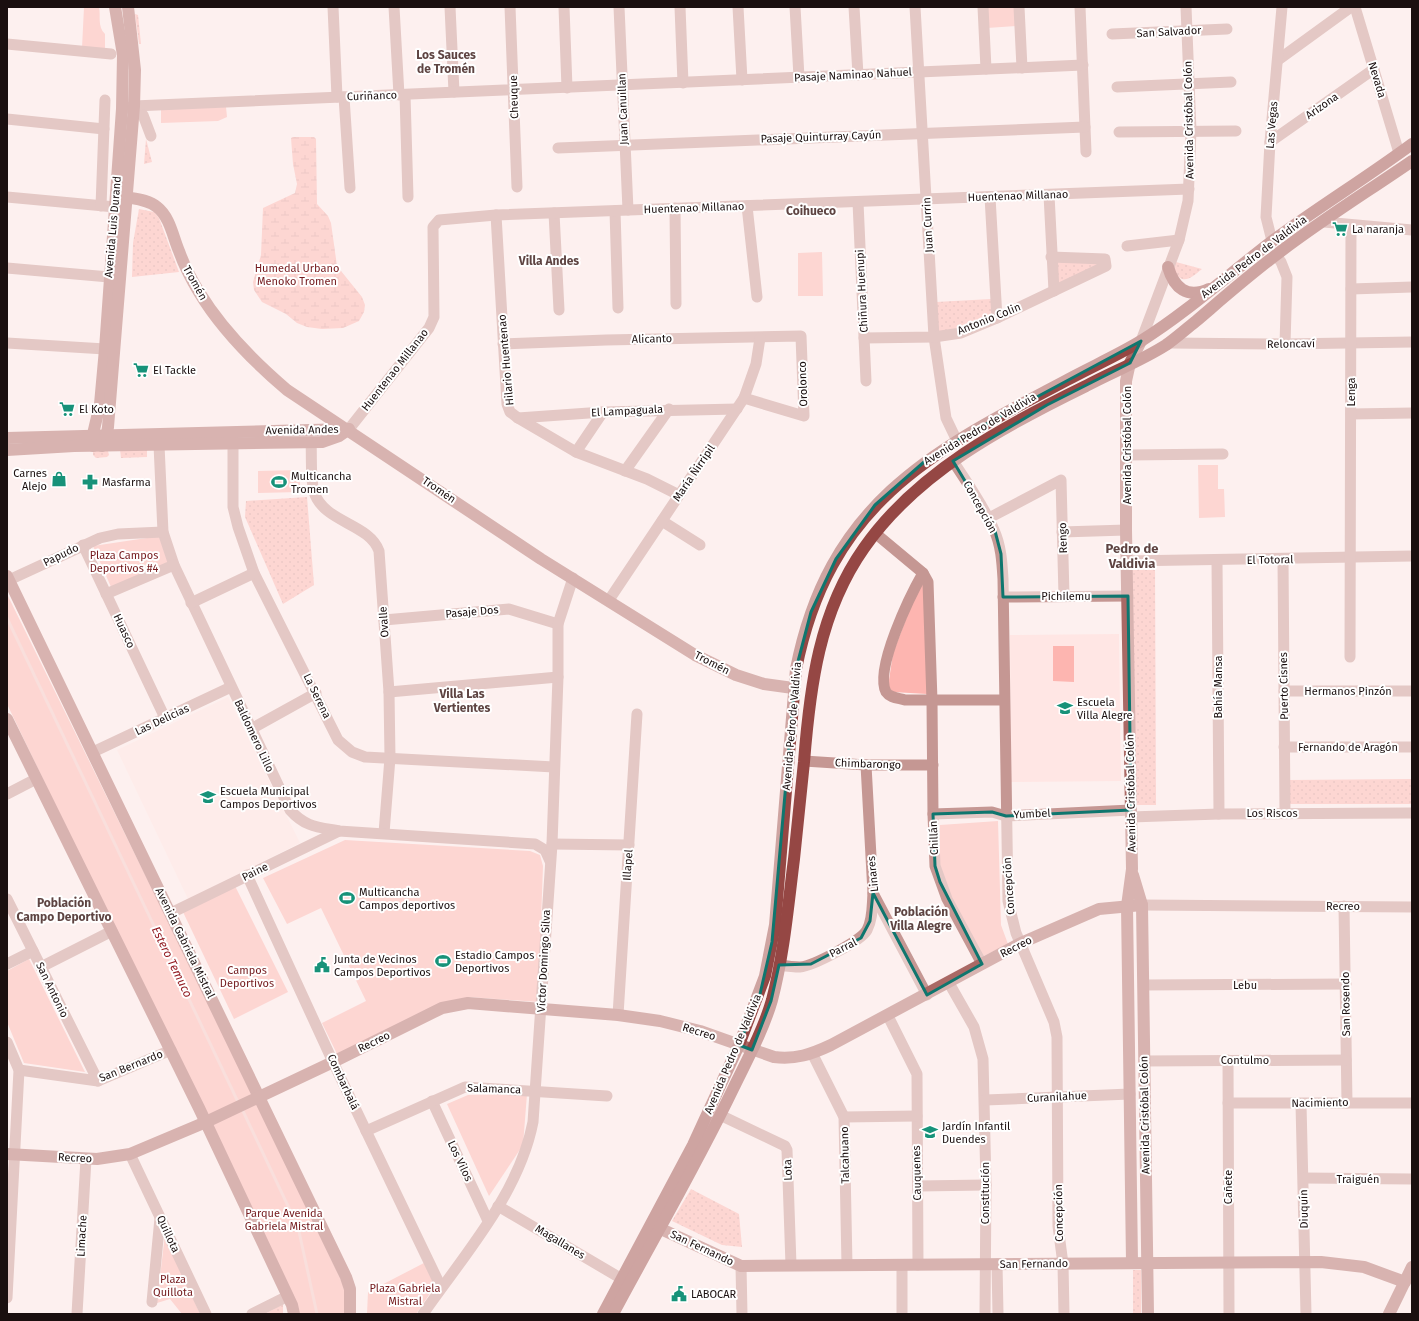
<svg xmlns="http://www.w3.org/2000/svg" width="1419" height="1321" viewBox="0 0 1419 1321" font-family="'Fira Sans',sans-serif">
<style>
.built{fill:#ffe6e4}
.grass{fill:url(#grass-dots)}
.wetland{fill:url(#wetland-marsh)}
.green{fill:#fdb5b0}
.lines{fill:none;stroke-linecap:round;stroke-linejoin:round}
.stream{stroke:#f4c9c5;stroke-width:3}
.street{stroke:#c59793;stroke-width:11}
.secondary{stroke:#aa6965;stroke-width:12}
.primary{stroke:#954744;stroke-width:12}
.marked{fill:none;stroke:#0f766e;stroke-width:3;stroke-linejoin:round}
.labels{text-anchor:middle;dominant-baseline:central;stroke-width:4;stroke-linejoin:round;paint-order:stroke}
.street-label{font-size:11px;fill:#1a0f0f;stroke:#fff}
.poi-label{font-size:11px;fill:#1a0f0f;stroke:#fff;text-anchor:start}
.park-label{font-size:11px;fill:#741a1d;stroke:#fff}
.neighbourhood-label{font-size:12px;font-weight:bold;fill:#5e4442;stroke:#fff}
.water-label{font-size:12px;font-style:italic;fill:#931c23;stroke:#fff}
.quarter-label{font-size:13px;font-weight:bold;fill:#5e4442;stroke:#fff}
</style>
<defs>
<pattern id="grass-dots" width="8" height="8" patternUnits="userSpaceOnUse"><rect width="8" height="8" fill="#fdb5b0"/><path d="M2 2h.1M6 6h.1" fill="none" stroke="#d89a96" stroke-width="1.8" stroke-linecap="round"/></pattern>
<pattern id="wetland-marsh" width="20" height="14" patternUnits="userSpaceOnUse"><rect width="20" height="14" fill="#fdb5b0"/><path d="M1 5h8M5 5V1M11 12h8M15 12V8" fill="none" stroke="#d89a96"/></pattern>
</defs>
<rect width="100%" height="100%" fill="#fdf0ef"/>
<g class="built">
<path d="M1119,634L1121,781L1011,782L1010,635Z"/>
<path d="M228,697L300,843L188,899L117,750Z"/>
</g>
<g class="grass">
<path d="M135,14L138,15L141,44H139Z"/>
<path d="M146,139L152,162L144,164Z"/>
<path d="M139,209L154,212L159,218L179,272L132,277L133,243Z"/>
<path d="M1054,262L1102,263L1056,285Z"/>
<path d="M1176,262L1202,269C1190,279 1182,286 1173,269Z"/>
<path d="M991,299L992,316L961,329L938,332L936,302Z"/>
<path d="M120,449H147V457L121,458Z"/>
<path d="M93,451H108L109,455L107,457L96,458L93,455Z"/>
<path d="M307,497L314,585L283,604L245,517L246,501Z"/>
<path d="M1132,564L1155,565L1156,805H1134Z"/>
<path d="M1412,779V804H1288V780Z"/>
<path d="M691,1189L739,1214L742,1247L722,1245L672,1221Z"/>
<rect x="1133" y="1270" width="8" height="44"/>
<path d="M283,1304V1314H265Z"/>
</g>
<path class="wetland" d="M293,137H314L316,139L317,204L328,216L331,223L337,266L362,297L365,305L364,312L359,321L343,328L322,329L307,327L297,323L286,314L262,302L254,290L253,282L261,255L263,208L295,193L297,184L293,164L291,138Z"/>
<g class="green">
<path d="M84,7H99C101,16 97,26 105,34V50L82,48Z"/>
<path d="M986,7H1015L1016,26L987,28Z"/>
<path d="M226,107L227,117L218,121L161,123V109Z"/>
<path d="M822,252L823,296H798V253Z"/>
<path d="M1198,465H1218V489H1224L1225,517L1199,518Z"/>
<path d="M300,470V492L258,493V471Z"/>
<path d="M160,536L171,563L111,587L93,546Z"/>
<path d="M919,585H925L927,694L893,692L888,687L893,653Z"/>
<path d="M7,594L246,1080L342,1282L345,1292V1314H299L7,704Z"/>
<path d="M1053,646H1074V682L1053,681Z"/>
<path d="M998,821L1001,925L1008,944L980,958L940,877V825Z"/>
<path d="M345,840L530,851L540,855L543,866L538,1002L469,997L337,1054L322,1023L366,1001L321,908L287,924L263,878Z"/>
<path d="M235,886L288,992L234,1019L183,912Z"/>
<path d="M29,959L85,1072L24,1063L7,1022V971Z"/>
<path d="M527,1094L523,1145L489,1196L447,1104L468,1095Z"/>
<path d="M165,1234L200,1314H182L170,1299L157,1303Z"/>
<path d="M424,1263L435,1286L416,1314H367L368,1292Z"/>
</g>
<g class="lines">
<g class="stream">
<path d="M7,618L239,1104"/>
<path d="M242,1109L298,1227L317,1314"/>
</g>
<g class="street">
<path d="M333,7L337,97"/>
<path d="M394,7L399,95"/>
<path d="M450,7L454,92"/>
<path d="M510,7L517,187"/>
<path d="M564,7L567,88"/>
<path d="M619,7L628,210"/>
<path d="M680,7L683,83"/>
<path d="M738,7L742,80"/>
<path d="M795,7L799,77"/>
<path d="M854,7L858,75"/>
<path d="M915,7L934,337L946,418L957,441"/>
<path d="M983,7L986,69"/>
<path d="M1019,7L1022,68"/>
<path d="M1080,7L1086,152"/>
<path d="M1355,7L1399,153"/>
<path d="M1112,34L1227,29"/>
<path d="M7,44L111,54"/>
<path d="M1278,60L1351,7"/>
<path d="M1117,87L1231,82"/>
<path d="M405,95L408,197"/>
<path d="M344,97L350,188"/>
<path d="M127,108L134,106L1083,65"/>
<path d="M143,115L151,136"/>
<path d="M7,119L104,129"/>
<path d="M1119,132L1236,131"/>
<path d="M1270,142L1374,69"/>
<path d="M558,148L1085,127"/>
<path d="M1049,195L1054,291"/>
<path d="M7,197L115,207"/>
<path d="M990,197L997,318"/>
<path d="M858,202L866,381"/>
<path d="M101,206L105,100"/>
<path d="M747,206L757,297"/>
<path d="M675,208L676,304"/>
<path d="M615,211L618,308"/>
<path d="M554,213L559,310"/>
<path d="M496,215L507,404L510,412L518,418L576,452L647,479L679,495"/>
<path d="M1324,222L1412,230"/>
<path d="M1272,241L1266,217L1270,142L1282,7"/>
<path d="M1127,246L1179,240"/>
<path d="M1276,255L1281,262L1287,277L1285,344"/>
<path d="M7,268L109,277"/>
<path d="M1351,289L1412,287"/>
<path d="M864,338L934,337L961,333L997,318L1106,266L1105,259L1051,257"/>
<path d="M1141,341L1179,240L1188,201L1191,131L1186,7"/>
<path d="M7,343L105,349"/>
<path d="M1170,343L1285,344L1412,342"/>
<path d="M503,344L606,340L801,336L804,416L744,398"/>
<path d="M1351,414L1412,413"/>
<path d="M518,418L603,412L737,409"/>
<path d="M349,429L429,328L434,317L433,227L439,220L496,215L1189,189"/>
<path d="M311,442C312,458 310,476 314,492C324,523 369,523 379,551L389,692L390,758L384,833"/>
<path d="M233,443V507L238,527L254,573L338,740L352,752L365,757L554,767"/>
<path d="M159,445L163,532L174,565L290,810C305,827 318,827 339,831L535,844L545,850L550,861"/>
<path d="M576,452L603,412"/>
<path d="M1127,455L1223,454"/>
<path d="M953,461C967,483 984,506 994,530C1001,545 1002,562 1003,579L1008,901L1016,933L1054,1022L1057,1037L1058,1226L1063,1264L1064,1314"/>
<path d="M625,471L669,409"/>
<path d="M989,518L1061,480L1064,596"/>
<path d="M662,521L700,545"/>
<path d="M1062,532L1126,530"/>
<path d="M875,533L923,573L928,582L932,701L933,814L935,866L947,899L982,964"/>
<path d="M83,545L165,718"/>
<path d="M1283,559L1285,813"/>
<path d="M1217,560L1219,814"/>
<path d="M1127,561L1412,556"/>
<path d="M923,573C911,594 874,669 886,692C890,698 899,698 905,700H1004"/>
<path d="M9,580L100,538L118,534L163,532"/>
<path d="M106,594L174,565"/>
<path d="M1003,597L1128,596"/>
<path d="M609,600L744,398L756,364L760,338"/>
<path d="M191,603L254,573"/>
<path d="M384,620L509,609L558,624"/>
<path d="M1350,657L1351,225"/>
<path d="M1284,691H1412"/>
<path d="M389,692L558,677"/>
<path d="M251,729L316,693"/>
<path d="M1284,747H1412"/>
<path d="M93,752L231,687"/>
<path d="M804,761L866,765H933"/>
<path d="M866,765L873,893L927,995"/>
<path d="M7,794L36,779"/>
<path d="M933,814L992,812L1006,816L1131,810"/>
<path d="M1131,817L1219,814L1412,813"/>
<path d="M552,844L629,845"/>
<path d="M247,875L333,1062L441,1287"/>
<path d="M7,899L98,1081"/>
<path d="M1142,905L1412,907"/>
<path d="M1344,906L1347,1103"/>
<path d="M171,913L339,831"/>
<path d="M7,964L33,951"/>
<path d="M779,965C786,966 793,967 800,967C813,966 861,941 867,930C873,919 872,905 873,893"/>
<path d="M41,967L112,931"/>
<path d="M949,983L974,1027L983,1059L986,1185L985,1314"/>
<path d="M1144,985L1346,984"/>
<path d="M618,1015L637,714"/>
<path d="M888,1016L917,1074L918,1265"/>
<path d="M7,1042L19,1070L7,1298"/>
<path d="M812,1053L844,1117L847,1265"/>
<path d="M1228,1060L1229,1314"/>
<path d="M1144,1061L1346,1060"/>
<path d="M19,1070L98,1081L171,1050"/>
<path d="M985,1100L1130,1094"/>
<path d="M432,1101L488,1221"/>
<path d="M1228,1103H1412"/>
<path d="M1301,1104L1306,1314"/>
<path d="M720,1115L785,1146L787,1150L791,1265"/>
<path d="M844,1117L917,1116"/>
<path d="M366,1131L465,1087L607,1096"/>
<path d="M130,1154L206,1314"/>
<path d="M1304,1178L1412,1179"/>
<path d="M918,1186L986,1185"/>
<path d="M498,1206L622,1279"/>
<path d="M997,1264L998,1314"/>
<path d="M741,1266L742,1314"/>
<path d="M152,1302L160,1218"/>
<path d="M77,1314L86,1159"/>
<path d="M252,1314L288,1296"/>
<path d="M423,1314C464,1255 519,1194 533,1122L552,844L558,677V624L573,578"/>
<path d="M902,1314V1265"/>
</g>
<g class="secondary">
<path d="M125,197C136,199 149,200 157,207C170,217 173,237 179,251C184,265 191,279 199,292C222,330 253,361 287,390L541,559L695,655L736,675L764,684L793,688"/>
<path d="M7,438L348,429"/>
<path d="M93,446V434L100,404L105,349L122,109L123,55L115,7"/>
<path d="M102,446L106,439L108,427L134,106L135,70L128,7"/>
<path d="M7,450L74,446L322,442L339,436L349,429"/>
<path d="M7,576L346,1277L350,1289V1314"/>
<path d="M7,719L199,1108L292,1305L294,1314"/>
<path d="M1133,875L1142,905L1148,1314"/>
<path d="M7,1154L97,1159L130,1154L206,1122L333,1062L442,1008L468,1003L618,1015L660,1021L700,1031L774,1057C795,1060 812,1054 831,1045L1021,943L1099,909L1142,905"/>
<path d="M661,1229L741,1266L1321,1262L1364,1267L1405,1282"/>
<path d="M1132,1262L1127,906L1132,869L1126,530V381L1130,363L1141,341"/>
<path d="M1389,1314L1412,1267"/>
</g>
<g class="primary">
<path d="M1168,267C1174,288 1187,299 1209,289"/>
<path d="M603,1314L693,1145L739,1045L765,976L775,925L796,669C829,503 930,452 1067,380C1091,367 1118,355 1141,341C1187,312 1228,275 1271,242C1317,208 1366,178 1412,144"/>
<path d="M613,1314C653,1239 696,1166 733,1089C747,1060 763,1031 772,1000C784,954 788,906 794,859C797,827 801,794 804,762C810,686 819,612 864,548C917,472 1004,426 1086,386C1112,372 1141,361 1166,345C1176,338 1186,329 1195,322C1222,299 1248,276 1276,255C1320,221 1367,192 1412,161"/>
</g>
</g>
<path d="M0 0H1419V1321H0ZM1141,341L1130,363L1047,405L953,461L995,531L1001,554L1003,597L1128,596L1131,810L1006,816L992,812L933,814L935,866L940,882L982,964L927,995L873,893L870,921L861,938L811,964L779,965L771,1001L752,1050L739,1045L760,994L772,942L796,669L811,612L836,559L875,505L924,462L966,435Z" fill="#fdf0ef" fill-opacity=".55" fill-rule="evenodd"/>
<path class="marked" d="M1141,341L1130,363L1047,405L953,461L995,531L1001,554L1003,597L1128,596L1131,810L1006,816L992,812L933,814L935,866L940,882L982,964L927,995L873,893L870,921L861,938L811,964L779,965L771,1001L752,1050L739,1045L760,994L772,942L796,669L811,612L836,559L875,505L924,462L966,435Z"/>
<defs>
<symbol id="supermarket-bare" viewBox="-9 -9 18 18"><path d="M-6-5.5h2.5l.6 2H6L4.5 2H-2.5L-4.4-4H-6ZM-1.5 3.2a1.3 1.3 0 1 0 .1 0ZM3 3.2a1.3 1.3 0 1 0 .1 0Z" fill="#179279" stroke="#fff" stroke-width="2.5" paint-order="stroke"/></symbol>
<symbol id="shop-bare" viewBox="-9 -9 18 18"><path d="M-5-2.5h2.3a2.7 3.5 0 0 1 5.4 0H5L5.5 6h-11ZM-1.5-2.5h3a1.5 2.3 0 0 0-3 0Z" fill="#179279" stroke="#fff" stroke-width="2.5" paint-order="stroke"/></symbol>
<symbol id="pharmacy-bare" viewBox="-9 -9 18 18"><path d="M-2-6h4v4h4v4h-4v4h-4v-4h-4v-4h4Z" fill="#179279" stroke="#fff" stroke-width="2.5" paint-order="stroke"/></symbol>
<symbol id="stadium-bare" viewBox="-9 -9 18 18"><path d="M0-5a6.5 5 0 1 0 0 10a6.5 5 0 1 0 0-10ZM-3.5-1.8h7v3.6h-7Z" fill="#179279" stroke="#fff" stroke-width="2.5" paint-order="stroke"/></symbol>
<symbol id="school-bare" viewBox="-9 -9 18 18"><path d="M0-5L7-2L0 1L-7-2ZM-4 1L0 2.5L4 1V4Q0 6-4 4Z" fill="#179279" stroke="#fff" stroke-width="2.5" paint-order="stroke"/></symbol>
<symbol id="civic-bare" viewBox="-9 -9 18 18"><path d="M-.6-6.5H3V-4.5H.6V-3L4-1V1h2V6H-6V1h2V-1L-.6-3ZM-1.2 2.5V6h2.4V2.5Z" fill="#179279" stroke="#fff" stroke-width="2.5" paint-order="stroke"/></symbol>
</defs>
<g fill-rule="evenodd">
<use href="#supermarket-bare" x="1329" y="218" width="22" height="22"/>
<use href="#supermarket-bare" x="130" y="359" width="22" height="22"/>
<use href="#supermarket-bare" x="56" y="398" width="22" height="22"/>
<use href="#shop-bare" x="48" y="468" width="22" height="22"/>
<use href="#pharmacy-bare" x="79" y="471" width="22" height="22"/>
<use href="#stadium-bare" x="268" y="471" width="22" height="22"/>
<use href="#school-bare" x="1054" y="697" width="22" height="22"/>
<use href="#school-bare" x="197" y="786" width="22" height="22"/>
<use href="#stadium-bare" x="336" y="887" width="22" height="22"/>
<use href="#stadium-bare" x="432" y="950" width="22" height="22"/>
<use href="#civic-bare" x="311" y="954" width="22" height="22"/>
<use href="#school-bare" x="919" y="1121" width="22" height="22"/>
<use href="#civic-bare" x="668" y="1283" width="22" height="22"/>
</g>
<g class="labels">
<g class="street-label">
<text transform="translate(1169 32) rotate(-3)">San Salvador</text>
<text transform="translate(853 75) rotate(-3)">Pasaje Naminao Nahuel</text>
<text transform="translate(1377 80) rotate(73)">Nevada</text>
<text transform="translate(372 96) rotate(-2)">Curiñanco</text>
<text transform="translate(514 97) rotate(-92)">Cheuque</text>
<text transform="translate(1322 106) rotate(-35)">Arizona</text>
<text transform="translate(623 109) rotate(-92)">Juan Canuillan</text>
<text transform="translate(1189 120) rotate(-91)">Avenida Cristóbal Colón</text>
<text transform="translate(1272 125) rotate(-85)">Las Vegas</text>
<text transform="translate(821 137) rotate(-2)">Pasaje Quinturray Cayún</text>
<text transform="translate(1018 196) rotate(-2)">Huentenao Millanao</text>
<text transform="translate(694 208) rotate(-2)">Huentenao Millanao</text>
<text transform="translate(928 225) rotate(-93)">Juan Currin</text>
<text transform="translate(113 227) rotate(-85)">Avenida Luis Durand</text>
<text transform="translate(1254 257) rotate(-37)">Avenida Pedro de Valdivia</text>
<text transform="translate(195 283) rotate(61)">Tromén</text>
<text transform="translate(862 291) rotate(-93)">Chiñura Huenupi</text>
<text transform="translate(989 319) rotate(-22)">Antonio Colin</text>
<text transform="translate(652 339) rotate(-1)">Alicanto</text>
<text transform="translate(1291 344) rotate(-1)">Reloncaví</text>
<text transform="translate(506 360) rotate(-95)">Hilario Huentenao</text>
<text transform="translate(395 370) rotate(-52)">Huentenao Millanao</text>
<text transform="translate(803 384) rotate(-92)">Orolonco</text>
<text transform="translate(1351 392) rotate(-90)">Lenga</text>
<text transform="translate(627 411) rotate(-3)">El Lampaguala</text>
<text transform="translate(980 429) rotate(-31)">Avenida Pedro de Valdivia</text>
<text transform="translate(302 430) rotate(-1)">Avenida Andes</text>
<text transform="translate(1127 445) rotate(-90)">Avenida Cristóbal Colón</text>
<text transform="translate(694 473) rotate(-56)">María Ñirripil</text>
<text transform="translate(439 490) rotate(34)">Tromén</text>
<text transform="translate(980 507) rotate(61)">Concepción</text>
<text transform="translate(1063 538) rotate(-92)">Rengo</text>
<text transform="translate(61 555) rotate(-26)">Papudo</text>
<text transform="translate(1270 560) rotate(-1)">El Totoral</text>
<text x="1066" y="596">Pichilemu</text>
<text transform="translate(472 612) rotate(-5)">Pasaje Dos</text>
<text transform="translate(384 622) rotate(-94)">Ovalle</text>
<text transform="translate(124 631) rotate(65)">Huasco</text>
<text transform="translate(712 663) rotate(27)">Tromén</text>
<text transform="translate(1284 686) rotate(-91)">Puerto Cisnes</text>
<text transform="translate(1218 687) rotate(-90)">Bahía Mansa</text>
<text x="1348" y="691">Hermanos Pinzón</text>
<text transform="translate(317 696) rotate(64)">La Serena</text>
<text transform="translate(162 720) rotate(-25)">Las Delicias</text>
<text transform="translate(792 726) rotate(-85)">Avenida Pedro de Valdivia</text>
<text transform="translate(254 736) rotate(65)">Baldomero Lillo</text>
<text x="1348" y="747">Fernando de Aragón</text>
<text transform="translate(868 764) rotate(2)">Chimbarongo</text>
<text transform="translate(1131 793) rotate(-91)">Avenida Cristóbal Colón</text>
<text x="1272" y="813">Los Riscos</text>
<text transform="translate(1032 814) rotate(-3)">Yumbel</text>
<text transform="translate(934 838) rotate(-92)">Chillán</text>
<text transform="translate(628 865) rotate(-86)">Illapel</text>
<text transform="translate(255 872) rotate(-26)">Paine</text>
<text transform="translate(873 874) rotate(-96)">Linares</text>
<text transform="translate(1009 886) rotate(-94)">Concepción</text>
<text x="1343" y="906">Recreo</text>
<text transform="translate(185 943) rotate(64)">Avenida Gabriela Mistral</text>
<text transform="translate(1016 947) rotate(-27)">Recreo</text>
<text transform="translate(843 948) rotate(-27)">Parral</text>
<text transform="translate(544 961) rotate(-87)">Víctor Domingo Silva</text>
<text x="1245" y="985">Lebu</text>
<text transform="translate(52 990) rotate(64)">San Antonio</text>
<text transform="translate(1346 1004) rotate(-91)">San Rosendo</text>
<text transform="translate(699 1032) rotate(17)">Recreo</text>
<text transform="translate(374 1042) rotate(-26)">Recreo</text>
<text transform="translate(733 1054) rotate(-67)">Avenida Pedro de Valdivia</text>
<text x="1245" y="1060">Contulmo</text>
<text transform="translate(131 1066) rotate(-22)">San Bernardo</text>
<text transform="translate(343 1082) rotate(65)">Combarbalá</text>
<text transform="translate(494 1089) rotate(2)">Salamanca</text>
<text transform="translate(1057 1097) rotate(-3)">Curanilahue</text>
<text transform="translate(1320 1103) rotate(-1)">Nacimiento</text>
<text transform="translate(1145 1115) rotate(-91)">Avenida Cristóbal Colón</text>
<text transform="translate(845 1155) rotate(-91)">Talcahuano</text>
<text transform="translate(75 1158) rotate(3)">Recreo</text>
<text transform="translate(460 1161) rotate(65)">Los Vilos</text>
<text transform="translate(788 1170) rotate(-92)">Lota</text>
<text transform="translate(917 1173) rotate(-91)">Cauquenes</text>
<text x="1358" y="1179">Traiguén</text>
<text transform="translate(1228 1187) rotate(-90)">Cañete</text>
<text transform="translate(985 1193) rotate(-90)">Constitución</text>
<text transform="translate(1304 1209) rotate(-91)">Diuquín</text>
<text transform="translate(1059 1213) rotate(-91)">Concepción</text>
<text transform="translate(168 1234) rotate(65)">Quillota</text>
<text transform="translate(82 1236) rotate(-87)">Limache</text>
<text transform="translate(560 1242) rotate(31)">Magallanes</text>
<text transform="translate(702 1248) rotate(25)">San Fernando</text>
<text transform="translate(1034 1264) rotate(-1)">San Fernando</text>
</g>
<g class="poi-label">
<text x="1352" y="229">La naranja</text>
<text x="153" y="370">El Tackle</text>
<text x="79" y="409">El Koto</text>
<text x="47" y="473" text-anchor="end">Carnes<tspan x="47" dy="13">Alejo</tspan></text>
<text x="291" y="476">Multicancha<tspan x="291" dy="13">Tromen</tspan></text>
<text x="102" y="482">Masfarma</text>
<text x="1077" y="702">Escuela<tspan x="1077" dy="13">Villa Alegre</tspan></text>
<text x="220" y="791">Escuela Municipal<tspan x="220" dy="13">Campos Deportivos</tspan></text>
<text x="359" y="892">Multicancha<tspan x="359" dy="13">Campos deportivos</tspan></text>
<text x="455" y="955">Estadio Campos<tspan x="455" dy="13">Deportivos</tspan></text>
<text x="334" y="959">Junta de Vecinos<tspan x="334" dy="13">Campos Deportivos</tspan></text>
<text x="942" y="1126">Jardín Infantil<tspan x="942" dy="13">Duendes</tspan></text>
<text x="691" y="1294">LABOCAR</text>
</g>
<g class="park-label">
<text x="297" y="268">Humedal Urbano<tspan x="297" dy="13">Menoko Tromen</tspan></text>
<text x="124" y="555">Plaza Campos<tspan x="124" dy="13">Deportivos #4</tspan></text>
<text x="247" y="970">Campos<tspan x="247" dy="13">Deportivos</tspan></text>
<text x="284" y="1213">Parque Avenida<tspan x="284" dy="13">Gabriela Mistral</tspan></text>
<text x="173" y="1279">Plaza<tspan x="173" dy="13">Quillota</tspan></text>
<text x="405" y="1288">Plaza Gabriela<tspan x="405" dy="13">Mistral</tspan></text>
</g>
<g class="neighbourhood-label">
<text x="446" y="55">Los Sauces<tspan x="446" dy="14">de Tromén</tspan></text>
<text x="811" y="211">Coihueco</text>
<text x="549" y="261">Villa Andes</text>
<text x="462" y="694">Villa Las<tspan x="462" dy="14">Vertientes</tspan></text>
<text x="64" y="903">Población<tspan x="64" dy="14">Campo Deportivo</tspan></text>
<text x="921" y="912">Población<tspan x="921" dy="14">Villa Alegre</tspan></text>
</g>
<g class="water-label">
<text transform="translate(172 962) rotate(64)">Estero Temuco</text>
</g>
<g class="quarter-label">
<text x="1132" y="548">Pedro de<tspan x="1132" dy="15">Valdivia</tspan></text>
</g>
</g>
<rect width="1419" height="1321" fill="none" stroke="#1a0f0f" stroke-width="16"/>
</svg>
